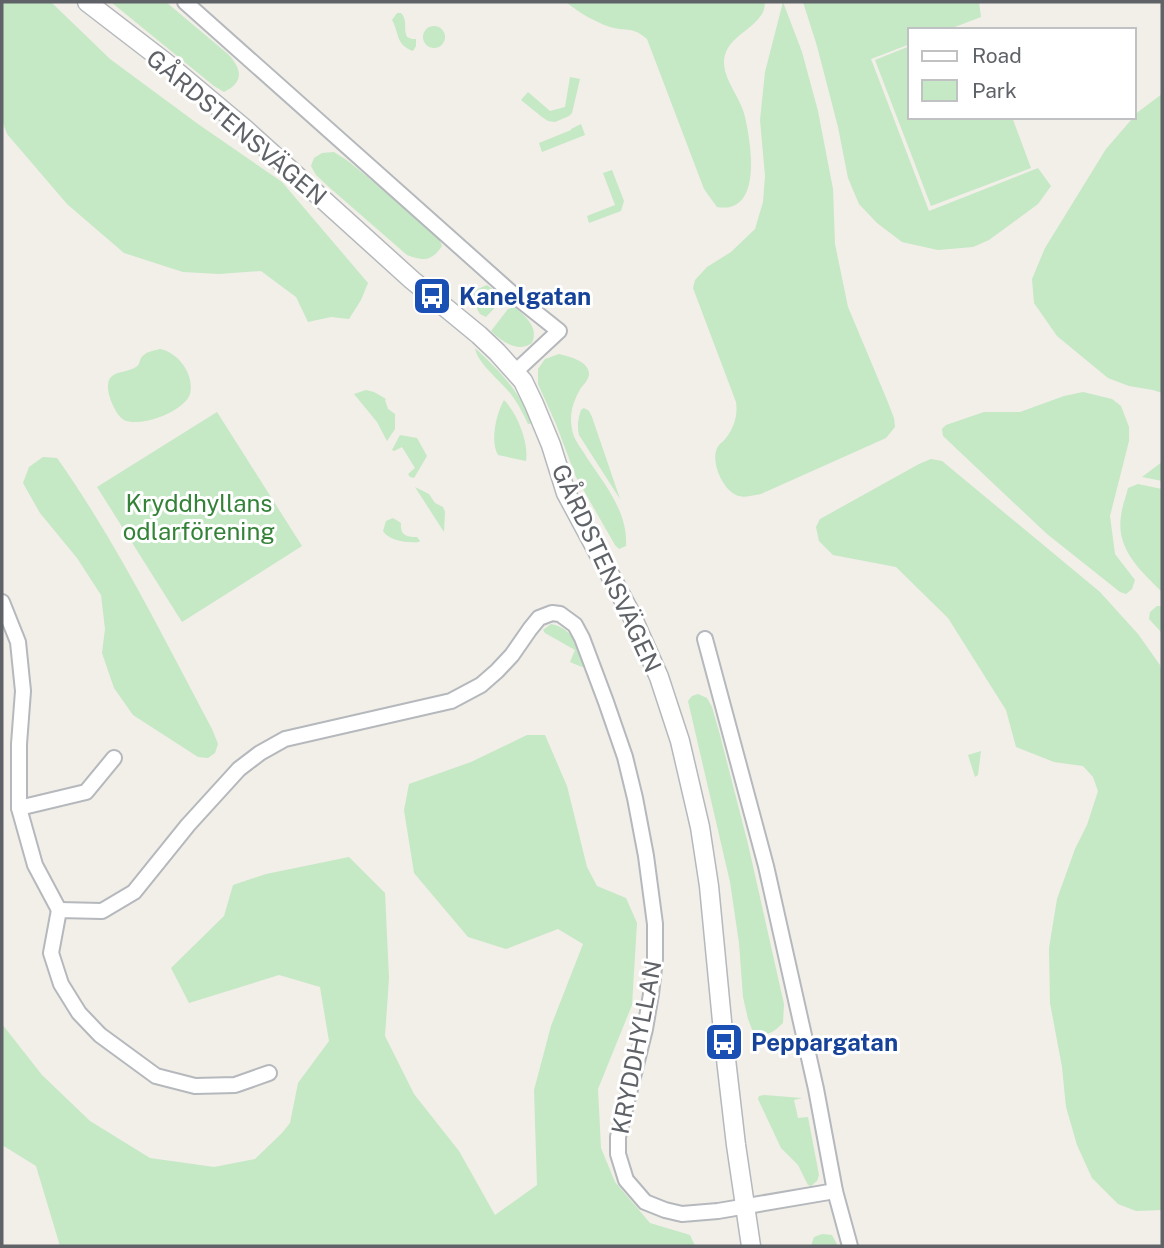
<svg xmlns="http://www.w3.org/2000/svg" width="1164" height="1248" viewBox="0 0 1164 1248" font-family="'Public Sans',sans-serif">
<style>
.green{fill:#c5e8c5}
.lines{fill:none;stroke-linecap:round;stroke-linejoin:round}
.minor-casing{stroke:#b5b8bc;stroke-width:18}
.tertiary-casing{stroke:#b5b8bc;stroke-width:21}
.minor{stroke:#fff;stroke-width:14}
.tertiary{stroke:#fff;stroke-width:18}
.labels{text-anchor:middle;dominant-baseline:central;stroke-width:6;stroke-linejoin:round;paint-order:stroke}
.street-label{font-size:24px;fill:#5f6368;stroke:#fff}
.transit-label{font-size:24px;font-weight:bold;fill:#164399;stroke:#fff;text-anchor:start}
.park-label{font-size:24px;fill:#348238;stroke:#fff}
</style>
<rect width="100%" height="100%" fill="#f1efe8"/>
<g class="green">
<path d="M2,2H51L110,59L198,124L282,182L368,283L361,300L349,319L331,317L308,322L296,297L261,271L219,274L183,272L124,253L67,204L7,134L2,120Z"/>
<path d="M111,2H166L229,55C242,70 244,82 224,92L214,86Z"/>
<path d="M566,2H765C765,3 764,11 763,12C755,28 733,35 726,52C717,74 741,96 745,117C751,143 763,215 717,207L704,189L647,39C632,26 628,32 610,27C593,21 580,13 566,2Z"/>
<path d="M783,2L802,52L818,111L833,189L835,244L848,307L887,400L894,418L895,427L886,438L761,494C754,495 746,498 739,496C724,492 712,465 716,451C718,444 722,443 726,438C734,427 738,416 736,402L693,288L695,280L707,267L731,252L755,229L763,202L765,176L760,120L765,72Z"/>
<path d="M803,2H979L981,17L947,30H910V44L871,59L929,211L1038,168L1051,186L1038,204L989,240L973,247L938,250L902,242L877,223L859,204L848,178L838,127L817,46Z"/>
<path d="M397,13H401C408,20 403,28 407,37L412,39H416V46L413,51C395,44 400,34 392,20Z"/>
<circle cx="434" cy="37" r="11"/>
<path d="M910,46V117H1012L1031,168L931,206L875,60Z"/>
<path d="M570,77L580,79L572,113L569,116L555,122L548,121L542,117L521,100L528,92L550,111L565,107Z"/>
<path d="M1162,94V393L1153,390L1129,386L1108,378L1057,336L1034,303L1032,279L1045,248L1106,149L1138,112Z"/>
<path d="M581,124L585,135L542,152L539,143L571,130V129Z"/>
<path d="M334,152L348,161L427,226L439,238L442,246C431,262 424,261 407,255L330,188L316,175L311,166L314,158L322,153Z"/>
<path d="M612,170L624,201L621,211L589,223L587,216L615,205L603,173Z"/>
<path d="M487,285L504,298L486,317L480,314L476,307L463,299L473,291Z"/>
<path d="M515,307C525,317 539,326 532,343C518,353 502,342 491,331L508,309Z"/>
<path d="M475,348C502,373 517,389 533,423L528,424C524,416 520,407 515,400C505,383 478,366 475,348Z"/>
<path d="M160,349C178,352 195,375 190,394C184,412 140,428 124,420C115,415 102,386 111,377C117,371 129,372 136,367C141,363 138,364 141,358C146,351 153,351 160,349Z"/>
<path d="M559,354C568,356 589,361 589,374C589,379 584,384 581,388C573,401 569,414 572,429C573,439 582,449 587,458C605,485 628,512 626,546L619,549L615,545L576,477L556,424L538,384V369L545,359Z"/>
<path d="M366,390L374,392L386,399L385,400L388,409L395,414V429L387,441L377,422L354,394Z"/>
<path d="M1083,392L1112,399L1121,406L1129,427V441L1110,516L1115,554L1135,580L1132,589L1126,594L1120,592L1047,534L943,436L942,429L946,425L984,412H1020L1064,396Z"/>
<path d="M504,400C517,413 529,443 526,461L498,455C490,441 496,414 504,400Z"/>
<path d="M584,408L589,411L592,417L620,499L579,435C577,426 578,419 581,410Z"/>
<path d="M217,412L302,546L182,622L97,487Z"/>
<path d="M400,435L417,438L427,456L414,478L410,477L408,474L415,468L402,447L394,451L392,450Z"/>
<path d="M43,457L57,458C117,543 163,637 212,729L218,744L215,753L208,758L198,757L133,715L114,688L102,653L105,629L101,595L77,558L40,513L23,483L29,467Z"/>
<path d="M931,459L942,461L1100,592L1138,634L1160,665L1162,676V1210L1136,1211L1118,1204L1092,1178L1077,1145L1066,1107L1062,1067L1050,1003L1049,948L1057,899L1075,849L1087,825L1098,791L1093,777L1083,766L1054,762L1016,747L1006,710L948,618L896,567L833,555L819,541L816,527L820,519L919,464Z"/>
<path d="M1162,462V481L1142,477Z"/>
<path d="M1138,484L1162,489V592C1140,570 1116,549 1121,516C1122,506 1126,497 1128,488Z"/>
<path d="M415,487L429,494L435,503L443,507L445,512L444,532Z"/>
<path d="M393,518L401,523C400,535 406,537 417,537L420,541L419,542C407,543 389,541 383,531L386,521Z"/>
<path d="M1157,606H1162V633L1149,619L1150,612Z"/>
<path d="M551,624C573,628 578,647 586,665L582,667L570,662L575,650L545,633L543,630Z"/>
<path d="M698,694L707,698L712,707L720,735L748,844L784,1004L783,1023C772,1033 768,1037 753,1032L748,1019L743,997L739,943L730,882L688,701L692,696Z"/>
<path d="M527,735H545L567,786L587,867L597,886L626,898L637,923L632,1005L598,1089L601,1148L615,1182L650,1223L690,1235L695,1246H60L36,1166L2,1145V1024L42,1075L90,1121L150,1158L214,1167L255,1159L282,1133L290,1123L298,1083L329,1041L320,987L279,975L189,1003L171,968L224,916L233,885L266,874L349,857L385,893L389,978L385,1036L414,1094L459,1151L495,1215L537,1185L534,1090L551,1026L583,944L558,929L506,949L468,937L414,873L404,810L409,784L471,762Z"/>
<path d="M981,751L978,775L975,777L968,755Z"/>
<path d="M764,1095L802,1098L794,1100L798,1118L808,1117L819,1175L817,1181L811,1186L808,1185L798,1165L781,1148L758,1099L759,1096Z"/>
<path d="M822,1234L832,1235L838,1246H811L814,1237Z"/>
</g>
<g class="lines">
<defs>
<g id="minor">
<path d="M185,2L515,296L559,331L515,372"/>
<path d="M2,602L18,642L23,691L19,744V808L35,865L59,910"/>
<path d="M705,639L766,866L816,1089L835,1191L850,1246"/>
<path d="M19,808L86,792L114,758"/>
<path d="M269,1073L235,1085L195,1086L156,1076L100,1035L79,1013L61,984L51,953L59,910L102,911L134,892L188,825L239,769L260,753L285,739L451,701L481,685L497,671L512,655L530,629L539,618L552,613L560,614L575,625L582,638L606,702L625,757L635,798L646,856L655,924V959L651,994L645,1029L618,1137V1154L626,1180L645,1202L665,1210L682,1214L718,1211L835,1191"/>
</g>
<path id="tertiary" d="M87,2L165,62L245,129L412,280L479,335L497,352L523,381L534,404L551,445L566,493L631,614L659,677L680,741L700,827L709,886L724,1042L736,1145L751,1246"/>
</defs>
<use href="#minor" class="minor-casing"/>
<use href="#tertiary" class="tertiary-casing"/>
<use href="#minor" class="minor"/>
<use href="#tertiary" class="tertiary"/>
</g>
<defs>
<symbol id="bus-square" viewBox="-11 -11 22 22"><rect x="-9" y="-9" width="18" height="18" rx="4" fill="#1a4fb4" stroke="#fff"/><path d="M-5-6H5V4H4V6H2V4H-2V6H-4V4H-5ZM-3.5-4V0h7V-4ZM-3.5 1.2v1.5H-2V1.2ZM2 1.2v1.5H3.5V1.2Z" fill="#fff"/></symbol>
</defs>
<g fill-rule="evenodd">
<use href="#bus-square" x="410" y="274" width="44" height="44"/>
<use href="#bus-square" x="702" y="1020" width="44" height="44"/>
</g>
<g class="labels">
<g class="street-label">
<text transform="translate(237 127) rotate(40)">GÅRDSTENSVÄGEN</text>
<text transform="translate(607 568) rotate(65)">GÅRDSTENSVÄGEN</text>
<text transform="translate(636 1047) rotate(-79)">KRYDDHYLLAN</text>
</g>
<g class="transit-label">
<text x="459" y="296">Kanelgatan</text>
<text x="751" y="1042">Peppargatan</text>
</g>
<g class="park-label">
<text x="199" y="503">Kryddhyllans<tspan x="199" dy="28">odlarförening</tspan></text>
</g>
</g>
<rect width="1164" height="1248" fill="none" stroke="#5f6368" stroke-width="7"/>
<rect x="908" y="28" width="228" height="91" fill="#ffffff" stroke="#bfc1c3" stroke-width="2"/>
<rect x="922" y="51" width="35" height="10" fill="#ffffff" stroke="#bfc1c3" stroke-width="2"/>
<text x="972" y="63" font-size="21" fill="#5f6368">Road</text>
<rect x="922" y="80" width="35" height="21" fill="#c5e8c5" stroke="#bfc1c3" stroke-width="2"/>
<text x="972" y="98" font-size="21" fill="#5f6368">Park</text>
</svg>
